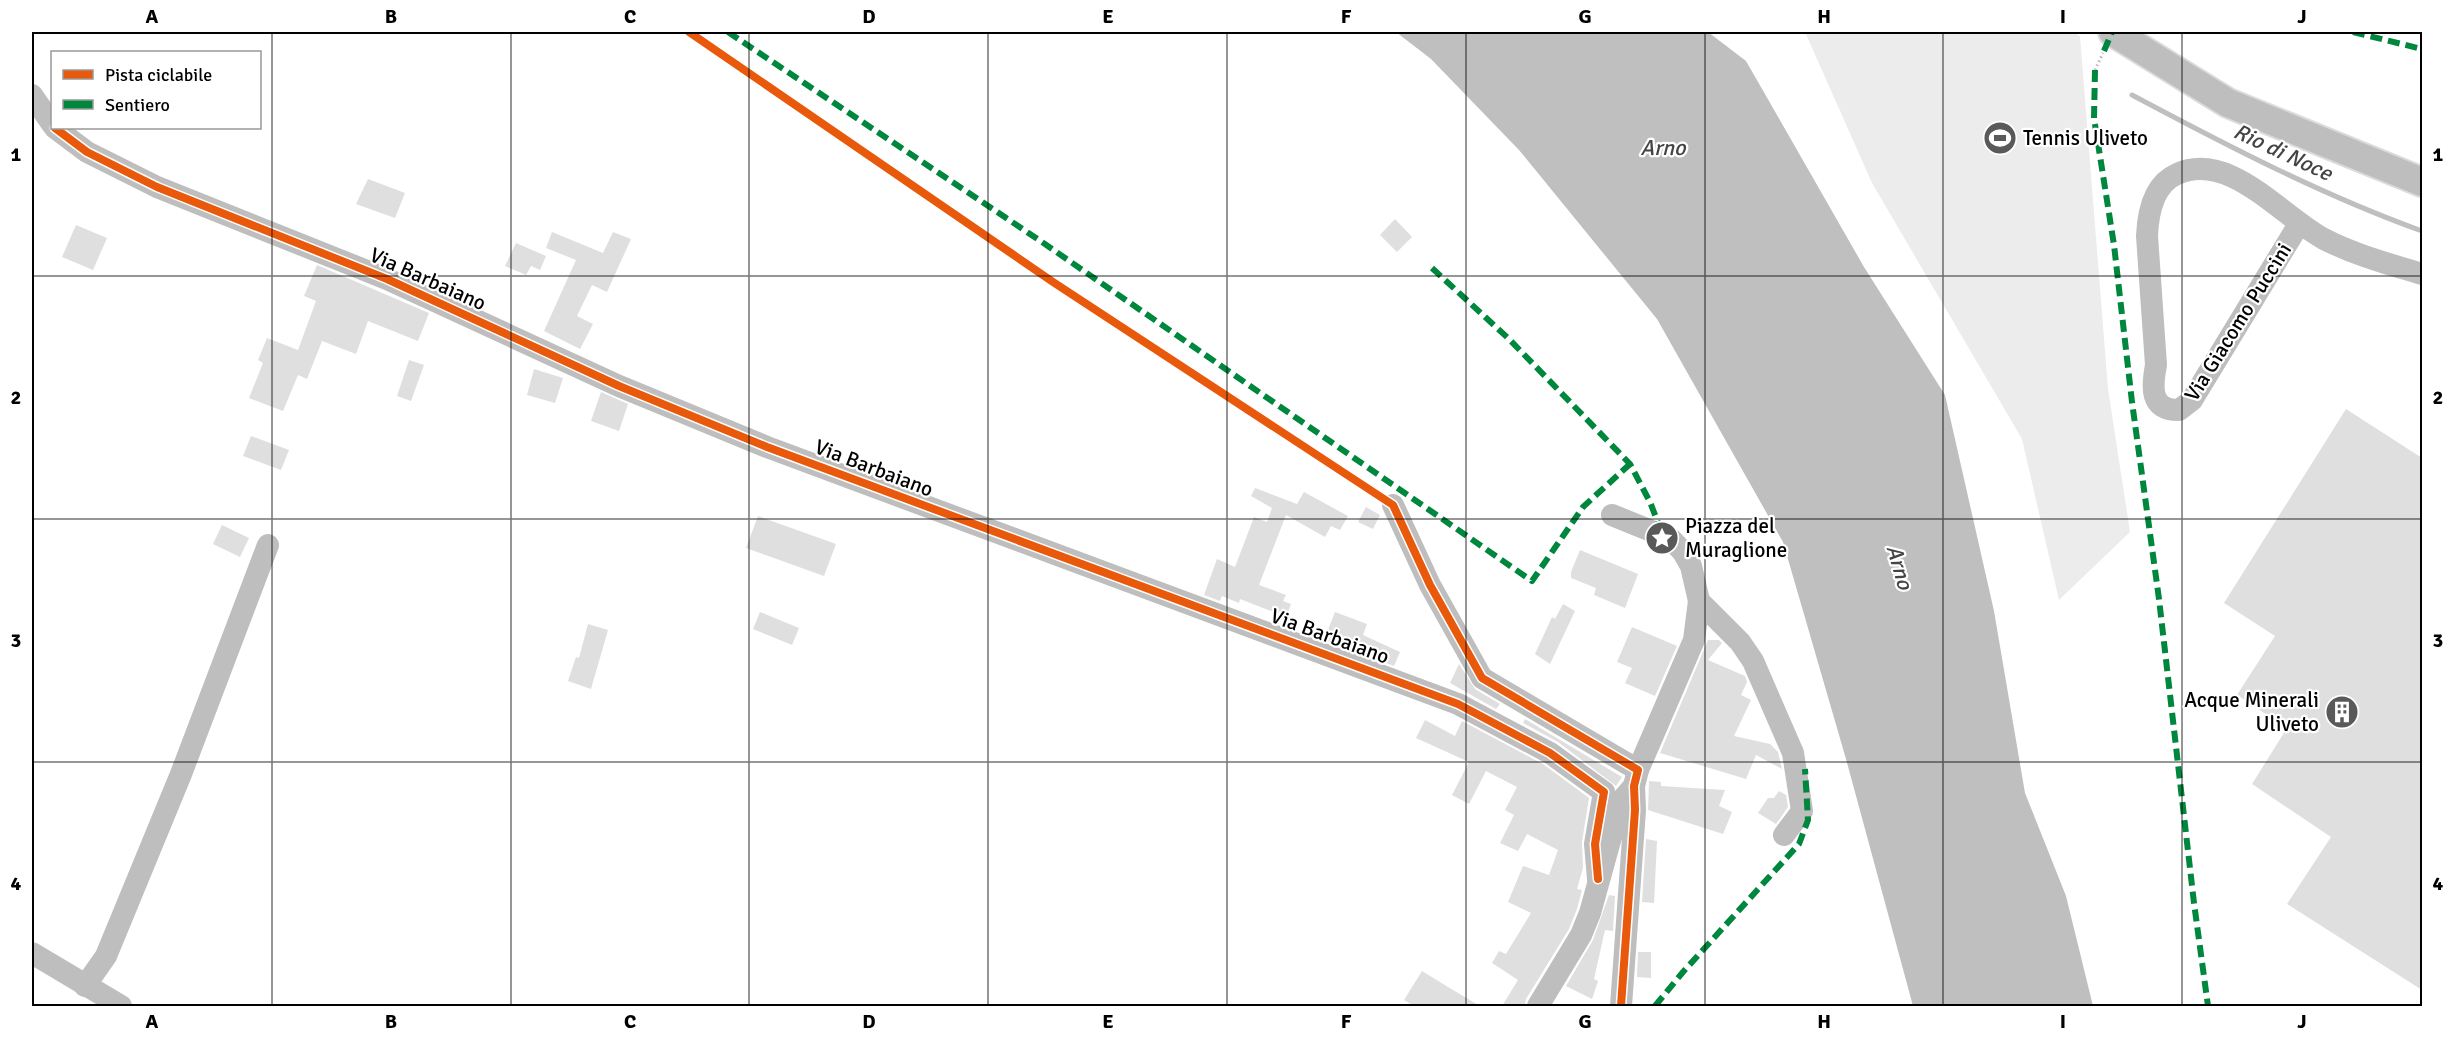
<svg xmlns="http://www.w3.org/2000/svg" width="2454" height="1038" viewBox="0 0 2454 1038" font-family="Signika,sans-serif">
<style>
.green{fill:#ececec}
.water{fill:#bfbfbf}
.lines{fill:none;stroke-linecap:round;stroke-linejoin:round}
.stream{stroke:#bfbfbf;stroke-width:5}
.building{fill:#dfdfdf}
.major-casing{stroke:#dbdbdb;stroke-width:32}
.path{stroke:#b9b9b9;stroke-width:3;stroke-dasharray:1.5 3;stroke-linecap:butt}
.minor{stroke:#bebebe;stroke-width:22}
.major{stroke:#bebebe;stroke-width:28}
.quiet{stroke:#00873e;stroke-width:6;stroke-dasharray:12 6;stroke-linecap:butt}
.cycleway-casing{stroke:#fff;stroke-width:11}
.cycleway{stroke:#e8590c;stroke-width:8}
.grid{fill:none;stroke:#000;stroke-width:1.5;stroke-opacity:0.55}
.labels{text-anchor:middle;dominant-baseline:central;stroke-width:4.5;stroke-linejoin:round;paint-order:stroke}
.poi-label{font-size:21px;fill:#000;stroke:#fff;text-anchor:start}
.street-label{font-size:21px;fill:#000;stroke:#fff}
.water-label{font-size:22px;font-style:italic;fill:#444;stroke:#fff}
.neatline{fill:none;stroke:#000;stroke-width:2}
.grid-label{font-size:20px;text-anchor:middle;font-weight:bold;fill:#000}
</style>
<rect width="100%" height="100%" fill="#fff"/>
<path class="green" d="M1805,32H2073L2080,36L2108,389L2130,532L2059,600L2022,439L1872,183Z"/>
<path class="water" d="M1396,32H1708L1746,61L1864,267L1945,395L1994,611L2025,793L2066,896L2093,1006H1913L1846,759L1783,542L1657,319L1519,150L1431,59Z"/>
<g class="lines">
<path class="stream" d="M2132,95C2226,145 2322,195 2422,231"/>
</g>
<g class="building">
<path d="M368,179L405,193L395,218L356,204Z"/>
<path d="M1395,219L1412,237L1397,252L1380,235Z"/>
<path d="M76,225L107,238L93,270L62,257Z"/>
<path d="M552,232L603,253L613,232L631,239L607,292L592,285L577,316L593,324L580,349L544,331L576,260L546,248Z"/>
<path d="M516,243L546,256L540,270L531,266L526,275L505,266Z"/>
<path d="M317,265L429,313L418,341L368,321L356,354L322,341L307,379L298,375L283,411L249,398L263,363L258,360L267,338L298,350L316,301L304,296Z"/>
<path d="M409,360L424,365L411,401L397,396Z"/>
<path d="M534,369L563,378L555,403L527,395Z"/>
<path d="M601,392L628,404L619,431L591,421Z"/>
<path d="M2346,409L2422,458V990L2287,904L2331,837L2252,784L2287,728L2237,695L2275,636L2224,603Z"/>
<path d="M251,436L289,450L281,470L243,456Z"/>
<path d="M1255,488L1297,504L1304,492L1348,516L1340,530L1331,526L1325,537L1286,515L1259,585L1286,595L1283,601L1291,604L1286,617L1240,599L1239,603L1222,596L1220,601L1204,595L1217,559L1235,567L1254,517L1267,522L1272,508L1251,496Z"/>
<path d="M1366,507L1380,515L1373,529L1358,522Z"/>
<path d="M758,516L836,544L824,576L746,548Z"/>
<path d="M222,525L249,538L240,557L213,544Z"/>
<path d="M1580,550L1638,574L1625,608L1594,595L1596,588L1571,578V572Z"/>
<path d="M1563,604L1575,611L1550,664L1535,654L1552,617L1555,619Z"/>
<path d="M760,612L799,628L792,645L753,629Z"/>
<path d="M1335,612L1367,624L1363,635L1400,652L1394,666L1324,640Z"/>
<path d="M588,624L608,630L591,689L568,681L576,657L579,658Z"/>
<path d="M1632,627L1677,646L1655,696L1625,683L1632,668L1617,662Z"/>
<path d="M1708,640H1719L1722,643L1708,660L1745,676L1747,682L1741,695L1751,700L1734,736L1770,744L1778,752L1782,769L1756,755L1746,779L1660,753Z"/>
<path d="M1459,664L1475,689L1500,704L1496,709L1450,683Z"/>
<path d="M1525,719L1622,777L1616,786L1558,742L1523,723Z"/>
<path d="M1425,720L1455,736L1462,721L1543,764L1589,798L1582,842L1583,868L1577,889L1582,890L1577,909L1569,929L1526,999L1525,1006H1502L1518,980L1492,963L1499,951L1506,954L1531,913L1508,902L1523,866L1549,875L1558,850L1527,834L1518,851L1500,843L1514,815L1505,810L1517,787L1486,771L1469,804L1452,795L1469,762L1416,738Z"/>
<path d="M1649,781L1661,782V786L1725,790L1719,806L1732,812L1723,834L1648,810Z"/>
<path d="M1779,791L1786,795L1788,807L1776,824L1758,813L1768,798H1774Z"/>
<path d="M1646,839L1657,841L1654,903L1642,902Z"/>
<path d="M1609,895L1615,896L1613,931L1605,930L1594,979L1598,981L1592,999L1566,986L1593,940Z"/>
<path d="M1638,952H1651V978L1637,977Z"/>
<path d="M1422,971L1448,987L1480,1006H1414L1404,1000Z"/>
</g>
<g class="lines">
<defs>
<path id="major" d="M2113,32L2228,103L2422,182"/>
</defs>
<use href="#major" class="major-casing"/>
<path class="path" d="M2095,70L2103,53"/>
<g class="minor">
<path d="M32,95L52,124"/>
<path d="M55,128L87,152L157,187L387,279L619,386L767,447L1458,704L1550,753L1604,792L1595,844L1598,879"/>
<path d="M2299,224L2192,400L2179,410C2149,410 2152,386 2156,365L2147,236C2148,212 2154,184 2177,174C2229,150 2281,216 2324,239C2355,255 2389,264 2422,274"/>
<path d="M1393,505L1430,585L1482,678L1638,770"/>
<path d="M1699,601L1740,642L1753,661L1793,753L1802,811L1784,835"/>
<path d="M32,953L121,1006"/>
<path d="M85,986L106,956L181,774L268,545"/>
<path d="M1538,1006L1581,935L1590,913L1621,801L1634,786L1638,770L1694,640L1699,601L1691,566L1683,552L1671,539L1612,515"/>
<path d="M1621,1006L1635,810L1634,786"/>
</g>
<use href="#major" class="major"/>
<g class="quiet">
<path d="M728,32L1042,242L1532,581L1583,507L1630,464"/>
<path d="M2353,32L2422,49"/>
<path d="M2104,51L2112,32"/>
<path d="M2095,70L2094,118L2114,245L2132,402L2159,599L2194,903L2208,1006"/>
<path d="M1432,268L1509,339L1630,464L1650,502L1662,533"/>
<path d="M1655,1006L1683,972L1799,844L1808,820L1805,769"/>
</g>
<defs>
<g id="cycleway">
<path d="M689,32L1053,282L1393,505L1430,585L1482,678L1638,770L1634,786L1635,810L1621,1006"/>
<path d="M55,128L87,152L157,187L387,279L619,386L767,447L1458,704L1550,753L1604,792L1595,844L1598,879"/>
</g>
</defs>
<use href="#cycleway" class="cycleway-casing"/>
<use href="#cycleway" class="cycleway"/>
</g>
<path class="grid" d="M272,32V1006M511,32V1006M749,32V1006M988,32V1006M1227,32V1006M1466,32V1006M1705,32V1006M1943,32V1006M2182,32V1006M32,276H2422M32,519H2422M32,762H2422"/>
<defs>
<symbol id="stadium-disc" viewBox="-11 -11 22 22"><circle r="9.5" fill="#595959" stroke="#fff"/><path d="M0-5a6.5 5 0 1 0 0 10a6.5 5 0 1 0 0-10ZM-3.5-1.8h7v3.6h-7Z" fill="#fff"/></symbol>
<symbol id="sight-disc" viewBox="-11 -11 22 22"><circle r="9.5" fill="#595959" stroke="#fff"/><path d="M0-6L1.8-2.2L6-1.7L2.9 1.2L3.7 5.4L0 3.3L-3.7 5.4L-2.9 1.2L-6-1.7L-1.8-2.2Z" fill="#fff"/></symbol>
<symbol id="building-disc" viewBox="-11 -11 22 22"><circle r="9.5" fill="#595959" stroke="#fff"/><path d="M-4-6H4V6H1V3H-1V6H-4ZM-2.5-4.3h1.7v1.8h-1.7ZM.8-4.3h1.7v1.8H.8ZM-2.5-1h1.7V.8h-1.7ZM.8-1h1.7V.8H.8Z" fill="#fff"/></symbol>
</defs>
<g fill-rule="evenodd">
<use href="#stadium-disc" x="1981" y="119" width="38" height="38"/>
<use href="#sight-disc" x="1643" y="519" width="38" height="38"/>
<use href="#building-disc" x="2323" y="693" width="38" height="38"/>
</g>
<g class="labels">
<g class="poi-label">
<text x="2023" y="138">Tennis Uliveto</text>
<text x="1685" y="526">Piazza del<tspan x="1685" dy="24">Muraglione</tspan></text>
<text x="2319" y="700" text-anchor="end">Acque Minerali<tspan x="2319" dy="24">Uliveto</tspan></text>
</g>
<g class="street-label">
<text transform="translate(428 279) rotate(24)">Via Barbaiano</text>
<text transform="translate(2238 322) rotate(-58)">Via Giacomo Puccini</text>
<text transform="translate(874 468) rotate(21)">Via Barbaiano</text>
<text transform="translate(1330 636) rotate(20)">Via Barbaiano</text>
</g>
<g class="water-label">
<text x="1663" y="147">Arno</text>
<text transform="translate(2283 152) rotate(25)">Rio di Noce</text>
<text transform="translate(1900 567) rotate(74)">Arno</text>
</g>
</g>
<rect width="2454" height="1038" fill="none" stroke="#ffffff" stroke-width="66"/>
<rect x="51" y="51" width="210" height="78" fill="#ffffff" stroke="#999999" stroke-width="1.5"/>
<rect x="63" y="70" width="30" height="9" fill="#e8590c" stroke="#999999" stroke-width="1.5"/>
<text x="105" y="81" font-size="18" fill="#000000">Pista ciclabile</text>
<rect x="63" y="100" width="30" height="9" fill="#00873e" stroke="#999999" stroke-width="1.5"/>
<text x="105" y="111" font-size="18" fill="#000000">Sentiero</text>
<rect x="33" y="33" width="2388" height="972" class="neatline"/>
<g class="grid-label">
<text x="152" y="23">A</text>
<text x="391" y="23">B</text>
<text x="630" y="23">C</text>
<text x="869" y="23">D</text>
<text x="1108" y="23">E</text>
<text x="1346" y="23">F</text>
<text x="1585" y="23">G</text>
<text x="1824" y="23">H</text>
<text x="2063" y="23">I</text>
<text x="2302" y="23">J</text>
<text x="16" y="161">1</text>
<text x="2438" y="161">1</text>
<text x="16" y="404">2</text>
<text x="2438" y="404">2</text>
<text x="16" y="647">3</text>
<text x="2438" y="647">3</text>
<text x="16" y="890">4</text>
<text x="2438" y="890">4</text>
<text x="152" y="1028">A</text>
<text x="391" y="1028">B</text>
<text x="630" y="1028">C</text>
<text x="869" y="1028">D</text>
<text x="1108" y="1028">E</text>
<text x="1346" y="1028">F</text>
<text x="1585" y="1028">G</text>
<text x="1824" y="1028">H</text>
<text x="2063" y="1028">I</text>
<text x="2302" y="1028">J</text>
</g>
</svg>
